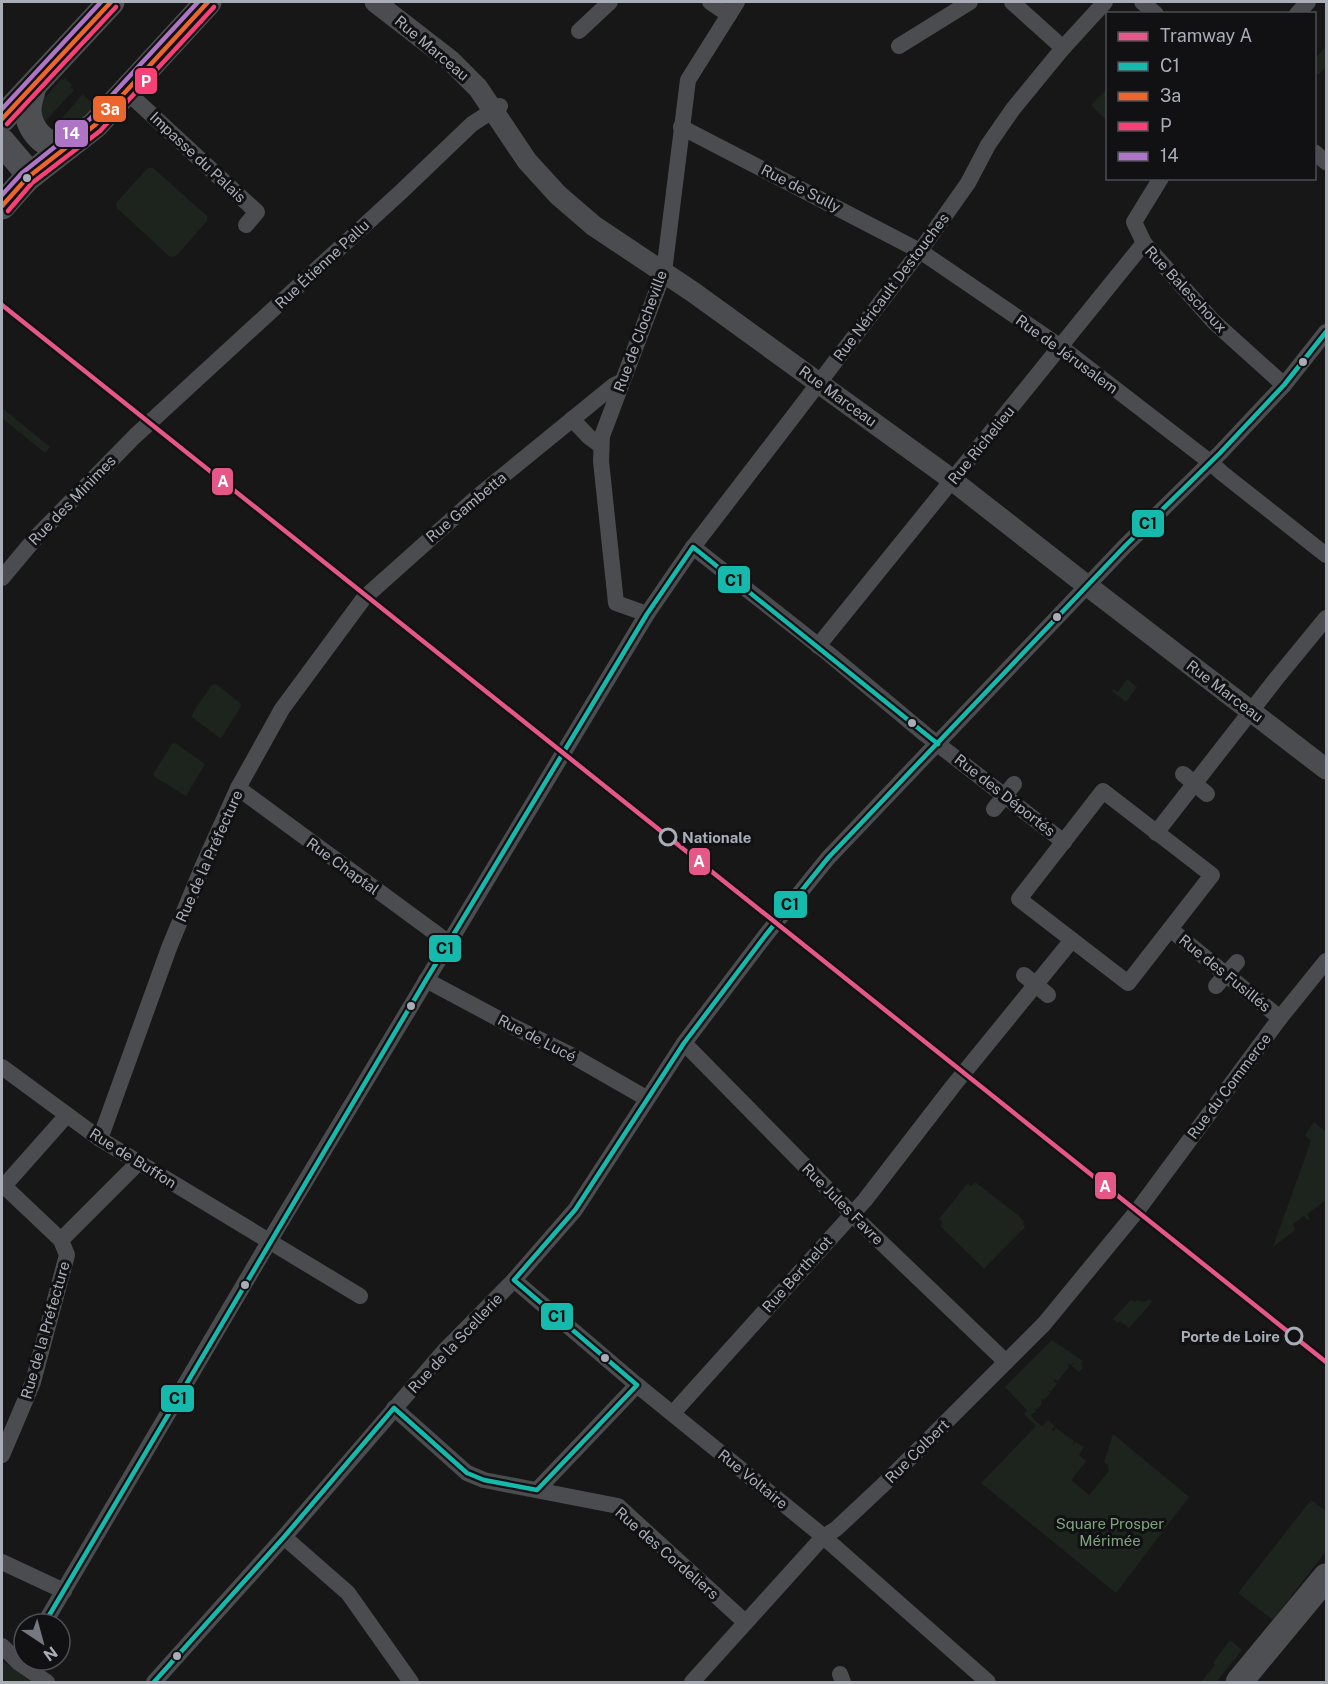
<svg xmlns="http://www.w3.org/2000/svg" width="1328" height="1684" viewBox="0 0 1328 1684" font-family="'Public Sans',sans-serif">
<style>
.green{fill:#1d241e}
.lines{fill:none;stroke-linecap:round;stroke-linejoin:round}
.minor{stroke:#4b4c50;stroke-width:16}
.tertiary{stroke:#4b4c50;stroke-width:21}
.primary{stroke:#4d4f52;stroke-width:27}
.bus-1-casing{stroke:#111113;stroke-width:9}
.bus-2-casing{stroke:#111113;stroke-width:9}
.bus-3-casing{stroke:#111113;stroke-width:9}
.bus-4-casing{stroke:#111113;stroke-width:9}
.bus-1{stroke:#16baad;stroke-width:4.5}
.bus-2{stroke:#ec652c;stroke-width:4.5}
.bus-3{stroke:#f94076;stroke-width:4.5}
.bus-4{stroke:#ae74c5;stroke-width:4.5}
.tram-1-casing{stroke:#111113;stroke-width:9}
.tram-1{stroke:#e55786;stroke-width:4.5}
.bus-dot{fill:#a8adb8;stroke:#111113;stroke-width:2}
.stop-dot{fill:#111113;stroke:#a8adb8;stroke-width:3}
.labels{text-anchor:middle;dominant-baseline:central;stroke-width:6;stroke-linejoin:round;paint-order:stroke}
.street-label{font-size:15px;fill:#a8adb8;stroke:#111113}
.stop-label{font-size:15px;font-weight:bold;fill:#a8adb8;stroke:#111113;text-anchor:start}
.park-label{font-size:15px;fill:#7fa381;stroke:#111113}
.line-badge{stroke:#111113;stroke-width:2}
.badge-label{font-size:16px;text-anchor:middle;font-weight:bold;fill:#fff}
.pale-badge-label{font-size:16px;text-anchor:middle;font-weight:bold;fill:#111}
</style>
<rect width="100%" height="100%" fill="#171717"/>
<g class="green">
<path d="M1326,46V67L1318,75L1315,72V59Z"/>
<path d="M65,78L72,85L70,87L74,90L40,127L38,102L44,95L46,97L61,79L63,80Z"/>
<path d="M1107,89V121L1091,105Z"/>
<path d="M83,94L97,108L61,135H47Z"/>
<path d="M148,168H153L207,216V221L176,256L170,257L117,208L116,203Z"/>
<path d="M2,408L50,447L45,453L2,418Z"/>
<path d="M1127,679L1137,687L1126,702L1112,691L1113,689L1118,692Z"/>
<path d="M216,684L240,703L241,706L222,737L220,738L192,717L193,712L212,685Z"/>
<path d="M175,743L205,764L186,796L155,777L153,774L172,744Z"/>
<path d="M1314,1122L1326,1132V1200L1307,1214L1310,1219L1308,1220L1304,1216L1293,1224L1295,1230L1273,1247L1311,1141L1305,1135Z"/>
<path d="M975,1182L1019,1216L1024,1222L1023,1224L1025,1227L984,1269L940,1226L943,1222L939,1219L968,1183L971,1186Z"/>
<path d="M1149,1299L1152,1302L1129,1328L1120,1321L1118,1323L1113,1319L1131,1300L1135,1302L1137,1300L1144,1302Z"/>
<path d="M1052,1340L1083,1361L1081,1364L1083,1367L1079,1372L1072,1366L1074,1362L1071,1365L1067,1363L1069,1367L1058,1381L1055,1379L1054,1381L1057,1384L1051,1391L1048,1390L1050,1393L1044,1400L1041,1399L1042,1404L1037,1409L1034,1408L1036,1411L1031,1415L1034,1420L1042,1426L1048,1420L1055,1426L1052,1430L1054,1431L1056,1428L1074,1441L1072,1446L1076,1442L1084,1447L1079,1455L1086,1461L1085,1463L1071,1480L1089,1495L1109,1471L1108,1465L1104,1462L1113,1434L1189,1497L1116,1593L981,1483L1036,1426L1024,1414L1027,1410L1005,1387Z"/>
<path d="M1311,1500L1326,1511V1551L1273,1620L1238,1593Z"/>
<path d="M1230,1640L1242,1650L1216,1682H1201L1215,1665L1213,1663Z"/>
<path d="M2,1662H4L32,1682H2Z"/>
</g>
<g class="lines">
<g class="minor">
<path d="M710,2L729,15"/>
<path d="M1012,2L1063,48"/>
<path d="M1142,2L1156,14"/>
<path d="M1297,14L1308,2"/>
<path d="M579,31L610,2"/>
<path d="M899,46L970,2"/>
<path d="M126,91L257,212L246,225"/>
<path d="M681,127L920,251L1061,347L1210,462L1222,473L1326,555"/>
<path d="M1314,152L1326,162"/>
<path d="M1161,178L1134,222L1144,243L1213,321L1284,385"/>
<path d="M572,419L589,437L600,445"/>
<path d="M693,547L829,654L926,735L1064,842"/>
<path d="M2,578L38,535L135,436L403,190L472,124L500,106"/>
<path d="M647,614L616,603L601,461L602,436L664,272L688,80L737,2"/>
<path d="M818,646L1144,243"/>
<path d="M1183,774L1207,794"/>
<path d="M238,788L449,943"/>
<path d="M1103,791L1212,875L1128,983L1019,899Z"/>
<path d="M994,809L1014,784"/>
<path d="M1156,833L1276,679L1326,618"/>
<path d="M1170,929L1280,1018"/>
<path d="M1024,975L1048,995"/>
<path d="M426,980L514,1027L571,1055L646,1098"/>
<path d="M1216,986L1237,962"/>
<path d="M684,1043L863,1225L1006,1362"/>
<path d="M2,1067L100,1139L360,1296"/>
<path d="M100,1139L169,948L204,863L238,788L282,709L364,598L477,497L613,386L621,382"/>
<path d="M61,1240L139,1162"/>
<path d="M514,1280L637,1385L818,1532L988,1682"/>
<path d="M394,1408L467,1473L484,1480L618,1506L745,1622"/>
<path d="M673,1413L865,1200L953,1086L1072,940"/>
<path d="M2,1455L33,1382L67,1255L61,1240L4,1186L67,1115"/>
<path d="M537,1490L637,1385"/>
<path d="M284,1537L348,1593L411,1682"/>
<path d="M2,1562L64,1591"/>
<path d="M44,1624L276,1230L647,614L693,547L920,251L968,183L988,145L1013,109L1063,48L1105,2"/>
<path d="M2,1646L19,1663L47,1682"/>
<path d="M840,1674L843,1682"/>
<path d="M154,1682L284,1537L446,1349L514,1280L575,1210L684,1043L765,936L828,858L1125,546L1220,453L1284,385L1326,332"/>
<path d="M692,1682L823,1537L836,1529L884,1484L1044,1324L1137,1211L1280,1018L1326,961"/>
</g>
<path class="tertiary" d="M375,2L450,60L478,88L527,161L558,195L594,226L693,292L943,473L1076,577L1326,769"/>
<g class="primary">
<path d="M33,87C31,94 28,103 28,110C28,125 41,145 57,144C63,144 70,141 76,139"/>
<path d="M2,119L111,2"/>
<path d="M2,142L24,168L27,178"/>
<path d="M2,206L27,178L95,125L208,2"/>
<path d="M1239,1682L1326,1577"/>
</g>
<defs>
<g id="bus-1">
<path d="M44,1624L426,980L647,614L693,547L938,744"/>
<path d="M154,1682L284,1537L394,1408L467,1473L484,1480L537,1490L637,1385L514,1280L575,1210L684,1043L765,936L828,858L1125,546L1220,453L1284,385L1326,332"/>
</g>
<g id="bus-2">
<path d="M2,119L111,2"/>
<path d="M2,206L27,178L95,125L208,2"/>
</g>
<g id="bus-3">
<path d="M7,124L116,7"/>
<path d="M8,211L32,183L100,131L214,7"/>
</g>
<g id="bus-4">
<path d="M2,109L101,2"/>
<path d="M2,195L22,173L90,119L198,2"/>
</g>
</defs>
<use href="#bus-1" class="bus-1-casing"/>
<use href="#bus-2" class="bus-2-casing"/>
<use href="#bus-3" class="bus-3-casing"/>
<use href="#bus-4" class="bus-4-casing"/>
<use href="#bus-1" class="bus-1"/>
<use href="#bus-2" class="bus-2"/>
<use href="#bus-3" class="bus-3"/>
<use href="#bus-4" class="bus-4"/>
<defs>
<path id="tram-1" d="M2,305L1326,1362"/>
</defs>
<use href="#tram-1" class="tram-1-casing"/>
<use href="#tram-1" class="tram-1"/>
</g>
<g class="bus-dot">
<circle cx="27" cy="178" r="5"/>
<circle cx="1303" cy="362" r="5"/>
<circle cx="1057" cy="617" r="5"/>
<circle cx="912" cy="723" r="5"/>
<circle cx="411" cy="1006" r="5"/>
<circle cx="245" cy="1285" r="5"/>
<circle cx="605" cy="1358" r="5"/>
<circle cx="177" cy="1656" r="5"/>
</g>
<g class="stop-dot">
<circle cx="668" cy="837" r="8"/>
<circle cx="1294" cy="1336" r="8"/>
</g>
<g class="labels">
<g class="street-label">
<text transform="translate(432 48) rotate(40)">Rue Marceau</text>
<text transform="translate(198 157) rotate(43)">Impasse du Palais</text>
<text transform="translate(801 188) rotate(27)">Rue de Sully</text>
<text transform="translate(322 264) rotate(-43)">Rue Étienne Pallu</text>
<text transform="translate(891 287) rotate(-53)">Rue Néricault Destouches</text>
<text transform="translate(1186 289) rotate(47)">Rue Baleschoux</text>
<text transform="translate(640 331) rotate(-70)">Rue de Clocheville</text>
<text transform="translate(1067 354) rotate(36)">Rue de Jérusalem</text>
<text transform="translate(838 396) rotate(36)">Rue Marceau</text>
<text transform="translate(981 445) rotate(-51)">Rue Richelieu</text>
<text transform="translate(72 500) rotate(-46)">Rue des Minimes</text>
<text transform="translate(466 507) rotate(-40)">Rue Gambetta</text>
<text transform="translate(1225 691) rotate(37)">Rue Marceau</text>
<text transform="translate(1005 795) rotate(38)">Rue des Déportés</text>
<text transform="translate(209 856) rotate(-66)">Rue de la Préfecture</text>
<text transform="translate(343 866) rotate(36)">Rue Chaptal</text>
<text transform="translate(1225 973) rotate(39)">Rue des Fusillés</text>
<text transform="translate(537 1038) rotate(27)">Rue de Lucé</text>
<text transform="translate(1229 1086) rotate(-53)">Rue du Commerce</text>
<text transform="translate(133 1158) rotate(32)">Rue de Buffon</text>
<text transform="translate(843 1204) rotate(45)">Rue Jules Favre</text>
<text transform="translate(797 1274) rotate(-48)">Rue Berthelot</text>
<text transform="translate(45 1330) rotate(-74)">Rue de la Préfecture</text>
<text transform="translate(455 1343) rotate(-47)">Rue de la Scellerie</text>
<text transform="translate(917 1451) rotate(-45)">Rue Colbert</text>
<text transform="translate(753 1479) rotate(39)">Rue Voltaire</text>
<text transform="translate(667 1553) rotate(41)">Rue des Cordeliers</text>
</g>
<g class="stop-label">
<text x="682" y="837">Nationale</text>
<text x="1280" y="1336" text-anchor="end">Porte de Loire</text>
</g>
<g class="park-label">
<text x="1110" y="1523">Square Prosper<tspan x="1110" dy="17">Mérimée</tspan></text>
</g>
</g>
<g class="line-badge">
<rect x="134" y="67" width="24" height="28" rx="6" fill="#f94076"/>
<rect x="92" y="95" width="35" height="28" rx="6" fill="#ec652c"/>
<rect x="54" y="119" width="35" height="29" rx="6" fill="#ae74c5"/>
<rect x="211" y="467" width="23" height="29" rx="6" fill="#e55786"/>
<rect x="1131" y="509" width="34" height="29" rx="6" fill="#16baad"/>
<rect x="717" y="565" width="34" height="29" rx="6" fill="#16baad"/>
<rect x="688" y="847" width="23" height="29" rx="6" fill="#e55786"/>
<rect x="773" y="890" width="35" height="29" rx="6" fill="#16baad"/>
<rect x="428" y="934" width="34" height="29" rx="6" fill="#16baad"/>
<rect x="1094" y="1171" width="23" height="29" rx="6" fill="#e55786"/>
<rect x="540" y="1302" width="34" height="29" rx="6" fill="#16baad"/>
<rect x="160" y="1384" width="35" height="29" rx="6" fill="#16baad"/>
</g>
<g class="badge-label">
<text x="146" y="87">P</text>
<text x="110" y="115">3a</text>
<text x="71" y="139">14</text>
<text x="223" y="487">A</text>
<text x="699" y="867">A</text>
<text x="1105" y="1192">A</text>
</g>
<g class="pale-badge-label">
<text x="1148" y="529">C1</text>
<text x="734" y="586">C1</text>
<text x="790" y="910">C1</text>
<text x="445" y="954">C1</text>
<text x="557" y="1322">C1</text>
<text x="178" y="1404">C1</text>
</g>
<rect width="1328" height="1684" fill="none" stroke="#a8adb8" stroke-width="6"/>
<rect x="1106" y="12" width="210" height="168" fill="#111113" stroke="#4d4f55" stroke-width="1.5"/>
<rect x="1118" y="32" width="30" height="9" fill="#e55786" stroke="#4d4f55" stroke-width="1.5"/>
<text x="1160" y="42" font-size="18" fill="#a8adb8">Tramway A</text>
<rect x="1118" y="62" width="30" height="9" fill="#16baad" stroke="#4d4f55" stroke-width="1.5"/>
<text x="1160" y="72" font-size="18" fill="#a8adb8">C1</text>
<rect x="1118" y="92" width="30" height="9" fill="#ec652c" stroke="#4d4f55" stroke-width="1.5"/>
<text x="1160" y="102" font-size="18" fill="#a8adb8">3a</text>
<rect x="1118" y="122" width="30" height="9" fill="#f94076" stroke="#4d4f55" stroke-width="1.5"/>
<text x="1160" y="132" font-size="18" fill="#a8adb8">P</text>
<rect x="1118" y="152" width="30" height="9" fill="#ae74c5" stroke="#4d4f55" stroke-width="1.5"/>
<text x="1160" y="162" font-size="18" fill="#a8adb8">14</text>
<g transform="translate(42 1642) rotate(144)"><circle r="28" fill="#111113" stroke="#4d4f55" stroke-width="1.5"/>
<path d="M0-4.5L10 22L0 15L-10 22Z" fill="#757880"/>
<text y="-9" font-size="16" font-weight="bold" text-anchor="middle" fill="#a8adb8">N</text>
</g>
</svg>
